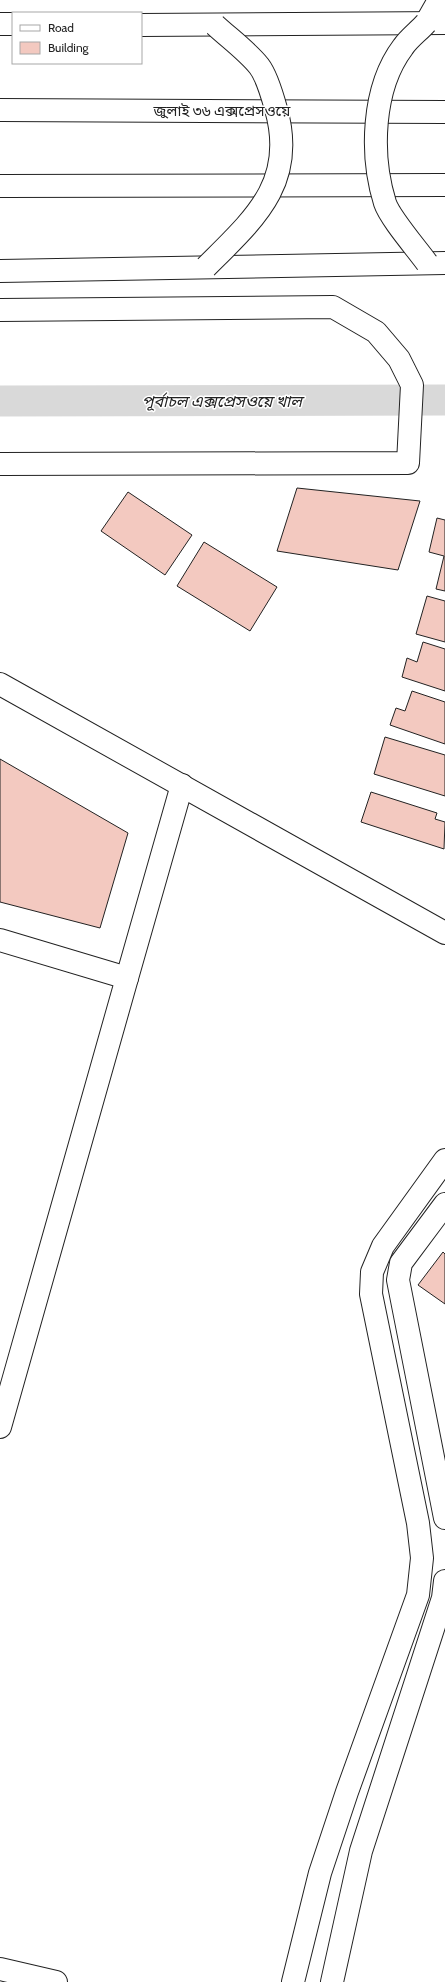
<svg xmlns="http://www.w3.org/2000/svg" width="445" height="1982" viewBox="0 0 445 1982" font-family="Cabin,'Noto Sans Bengali',sans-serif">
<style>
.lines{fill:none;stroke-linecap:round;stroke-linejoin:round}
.canal{stroke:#d9d9d9;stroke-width:31}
.building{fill:#f3c9c0;stroke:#222}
.street-casing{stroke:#222;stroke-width:24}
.secondary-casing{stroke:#222;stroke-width:24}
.primary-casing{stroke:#222;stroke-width:24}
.highway-casing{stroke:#222;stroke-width:24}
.street{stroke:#fff;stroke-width:22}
.secondary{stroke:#fff;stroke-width:22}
.primary{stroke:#fff;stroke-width:22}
.highway{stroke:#fff;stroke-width:22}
.primary-bridge-casing{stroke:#222;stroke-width:24;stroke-linecap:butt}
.primary-bridge{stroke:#fff;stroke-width:22}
.labels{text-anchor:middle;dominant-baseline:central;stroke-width:3;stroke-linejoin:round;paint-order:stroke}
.street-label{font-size:15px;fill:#222;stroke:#fff}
.water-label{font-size:16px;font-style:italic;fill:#222;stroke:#fff}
</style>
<rect width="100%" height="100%" fill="#fff"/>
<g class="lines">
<path class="canal" d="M0,401L445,400"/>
</g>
<g class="building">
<path d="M297,488L420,501L398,570L277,551Z"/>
<path d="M128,492L192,535L165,575L101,531Z"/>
<path d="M437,518L445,520V591L436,589L444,556L429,552Z"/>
<path d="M204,542L277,587L250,631L177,586Z"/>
<path d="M427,596L445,601V642L416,634Z"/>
<path d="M423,642L445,649V691L402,677L407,658L417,662Z"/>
<path d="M412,691L445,702V744L390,725L396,708L405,711Z"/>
<path d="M385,737L445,755V796L374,774Z"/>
<path d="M0,759L128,833L100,928L0,902Z"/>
<path d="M371,792L437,813L435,819L445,822L444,849L361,822Z"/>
<path d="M443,1252L445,1254V1304L418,1285Z"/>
</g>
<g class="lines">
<defs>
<g id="street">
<path d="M0,310L333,307L376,332L399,359L412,385L408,463L0,464"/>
<path d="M0,684L445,933"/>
<path d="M0,940L127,978L0,1427"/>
<path d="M127,978L182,785"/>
<path d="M445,1204L401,1263L398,1280L445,1518"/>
<path d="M0,1969L56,1982"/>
<path d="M293,1982L320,1873L347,1792L418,1595L422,1558L418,1523L371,1294L372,1272L383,1246L445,1160"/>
<path d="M332,1982L361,1851L443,1598L445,1581"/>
</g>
<path id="secondary" d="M426,23L439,0"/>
<g id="primary">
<path d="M0,24H13"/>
<path d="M141,25L445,23"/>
<path d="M0,271L445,263"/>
</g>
<g id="highway">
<path d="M0,110L445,112"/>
<path d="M0,186L445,185"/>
</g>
</defs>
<use href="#street" class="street-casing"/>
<use href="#secondary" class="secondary-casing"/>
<use href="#primary" class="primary-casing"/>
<use href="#highway" class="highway-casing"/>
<use href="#street" class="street"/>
<use href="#secondary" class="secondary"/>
<use href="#primary" class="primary"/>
<use href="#highway" class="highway"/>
<defs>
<g id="primary-bridge">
<path d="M426,23C419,31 409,38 403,47C372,88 370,155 385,203C390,218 417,249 427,263"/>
<path d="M206,267C254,219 297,183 276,109C273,98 266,75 259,66C247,51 229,38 215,25"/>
</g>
</defs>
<use href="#primary-bridge" class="primary-bridge-casing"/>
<use href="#primary-bridge" class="primary-bridge"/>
</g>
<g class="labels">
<g class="street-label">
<text x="222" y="111">জুলাই ৩৬ এক্সপ্রেসওয়ে</text>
</g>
<g class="water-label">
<text x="222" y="401">পূর্বাচল এক্সপ্রেসওয়ে খাল</text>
</g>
</g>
<rect x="12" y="12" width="130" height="52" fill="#ffffff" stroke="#a7a7a7"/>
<rect x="20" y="25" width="20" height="6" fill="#ffffff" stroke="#a7a7a7"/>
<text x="48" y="32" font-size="12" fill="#222222">Road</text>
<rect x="20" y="42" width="20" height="12" fill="#f3c9c0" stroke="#a7a7a7"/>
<text x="48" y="52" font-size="12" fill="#222222">Building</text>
</svg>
